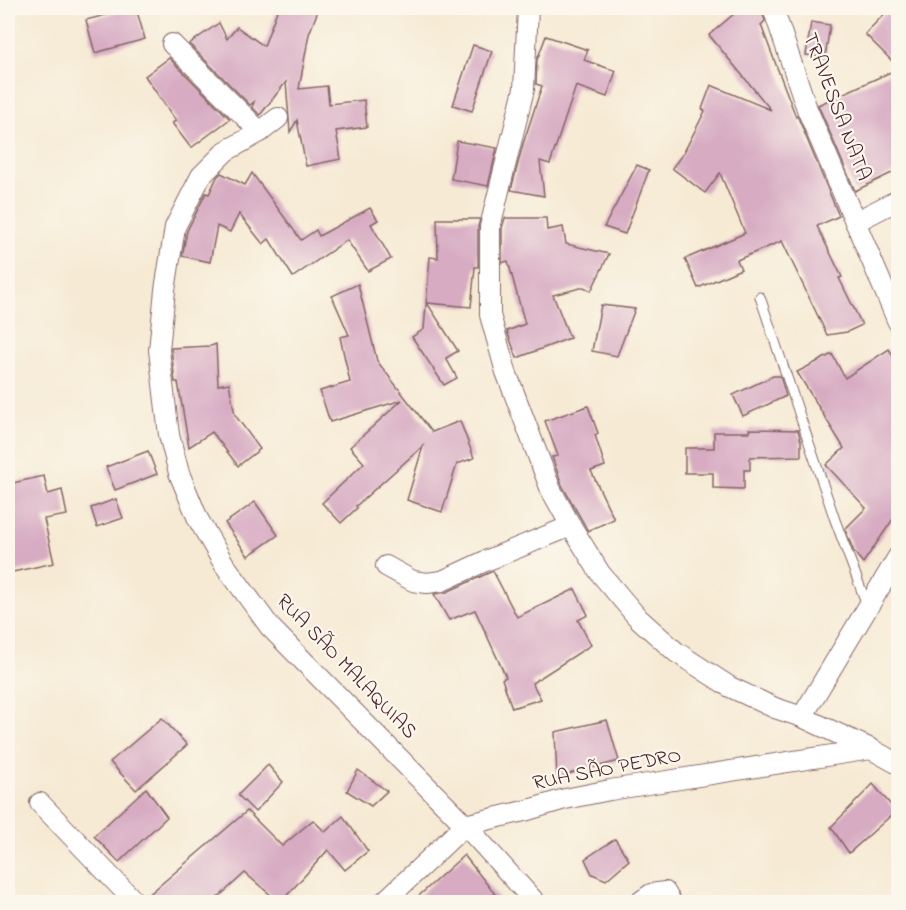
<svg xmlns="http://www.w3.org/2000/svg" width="906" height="910" viewBox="0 0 906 910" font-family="'Indie Flower',sans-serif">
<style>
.building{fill:#d7abc2}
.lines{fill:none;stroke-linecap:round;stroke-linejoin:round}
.lane-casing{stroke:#866666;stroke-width:11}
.street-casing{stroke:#866666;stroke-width:22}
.lane{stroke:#fff;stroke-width:9}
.street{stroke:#fff;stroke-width:20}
.labels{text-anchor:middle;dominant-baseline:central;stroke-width:4.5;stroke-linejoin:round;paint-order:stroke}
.street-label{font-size:21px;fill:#4a1f2b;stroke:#fbf7ec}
</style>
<rect width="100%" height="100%" fill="#fbf7ec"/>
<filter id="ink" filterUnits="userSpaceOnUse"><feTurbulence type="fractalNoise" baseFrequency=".0167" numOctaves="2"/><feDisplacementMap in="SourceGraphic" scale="12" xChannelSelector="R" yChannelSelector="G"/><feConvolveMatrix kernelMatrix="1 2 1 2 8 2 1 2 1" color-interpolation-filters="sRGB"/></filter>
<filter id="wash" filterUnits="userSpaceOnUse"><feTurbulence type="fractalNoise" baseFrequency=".008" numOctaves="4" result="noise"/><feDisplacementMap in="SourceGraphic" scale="24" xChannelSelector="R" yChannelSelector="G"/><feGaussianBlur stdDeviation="1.35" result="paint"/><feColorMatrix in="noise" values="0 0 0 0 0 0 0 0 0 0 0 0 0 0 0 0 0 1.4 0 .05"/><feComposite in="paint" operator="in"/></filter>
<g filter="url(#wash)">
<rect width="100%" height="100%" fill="#f6ead4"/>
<g id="blocks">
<g class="building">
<path d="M133,8H136L145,39L95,53L86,20Z"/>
<path d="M278,8H319L309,34L299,89L327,86L329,104L364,100L367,127L336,131L341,159L306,166L297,120L290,132L286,82L260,115L252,107L254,102L250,105L189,44L219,23L227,39L237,27L264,46Z"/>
<path d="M741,8H761L765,21L761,25L770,49L796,117L797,115L839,216L817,226L842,277L839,278L862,325L847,332L827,335L782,241L737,260L741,269L698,288L685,259L745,233L720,173L705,193L672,168L684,152L705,111L702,109L711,85L771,110L709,35Z"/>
<path d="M890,8H898V67L865,34Z"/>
<path d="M811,22L830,25L825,58L806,55Z"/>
<path d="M546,36L588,50L584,60L616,71L607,97L576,86L550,164L540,161L544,196L511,190L523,144L542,86L536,84L537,60Z"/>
<path d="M473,45L492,51L472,111L453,105Z"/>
<path d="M169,58L230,119L191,148L172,123L176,121L145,76Z"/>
<path d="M893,71L898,83V170L855,191L818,105Z"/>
<path d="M457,141L497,148L488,186L451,179Z"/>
<path d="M637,165L649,170L625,234L604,227Z"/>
<path d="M221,173L245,185L252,173L301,240L316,230L319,236L370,208L378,220L371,224L391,259L368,271L347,240L293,277L269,239L263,244L239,214L230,232L217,226L210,262L182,256L187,231L206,193L209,194L217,177Z"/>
<path d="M505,218H546L547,230L563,227L566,244L609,254L591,291L584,287L553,295L570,338L517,358L507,331L525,324L508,261L502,263V228Z"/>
<path d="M437,219H480L478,227V267H475L471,307L427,303L458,351L446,358L457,378L444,385L412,337L424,329L430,257L438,258Z"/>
<path d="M358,284L377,361L432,432L460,421L474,458L457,464L442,512L407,500L423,446L356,506L357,508L341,523L322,503L364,463L350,447L402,400L330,422L320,391L350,382L340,337L349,335L332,296Z"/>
<path d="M601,305L635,309L617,356L592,351Z"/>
<path d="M216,344L218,385L229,383L235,415L260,449L238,466L212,432L189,447L178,382H175L171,348L211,346Z"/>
<path d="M889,349L898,364V512L863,563L854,552L845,529L866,508L826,465L844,448L797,372L832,354L845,378Z"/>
<path d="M773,376H780L786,396L743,416L733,395Z"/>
<path d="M588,406L598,433L595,435L605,466L591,471L614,519L588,531L562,485L552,457L558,456L545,421Z"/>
<path d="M749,429L798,430L801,441V456L750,457V470H744V489L713,488V473H685V448H714V432H750Z"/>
<path d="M148,451L157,474L115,490L106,467Z"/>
<path d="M44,476L48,494L62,490L67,515L44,519L54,563L8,573V484Z"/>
<path d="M116,499L123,518L97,527L91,508Z"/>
<path d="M255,502L278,535L248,556L225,523Z"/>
<path d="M493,571L517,617L575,589L588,615L578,620L591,645L532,683L541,699L512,708L502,679L506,677L475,610L449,620L434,594L447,592Z"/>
<path d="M162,718L187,745L136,790L110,762Z"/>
<path d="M607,720L619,761L572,773L557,780L555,732Z"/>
<path d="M268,765L283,782L255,812L238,795Z"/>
<path d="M358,770L387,791L371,806L347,791Z"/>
<path d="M873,784L896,811L849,853L831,827Z"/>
<path d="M146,788L167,817L119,862L94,836Z"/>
<path d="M247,811L282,846L313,820L325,832L343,816L368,851L345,870L328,850L280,903L245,873L212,903H147L146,897Z"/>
<path d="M615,839L629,860L606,880L592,874L585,859Z"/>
<path d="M464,855L502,903H411Z"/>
</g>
</g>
</g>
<g filter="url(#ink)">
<use href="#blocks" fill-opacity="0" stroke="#866666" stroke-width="1.5"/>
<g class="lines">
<defs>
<path id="lane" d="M760,297L835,520L867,605"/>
<g id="street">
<path d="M528,8L524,89L490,227V315L506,372L551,490L571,526L600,573L638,618L676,652L730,687L775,708L802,717L871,749L898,764"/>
<path d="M773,8L807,109L898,322"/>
<path d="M172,44L260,132"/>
<path d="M278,118L260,132L226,151L201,176L175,227L165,290L159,350L169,435L179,473L198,519L224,564L270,627L465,825L535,902"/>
<path d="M855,222L898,200"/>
<path d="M386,566L413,581L427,583L442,581L483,562L571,526"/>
<path d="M802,717L898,557"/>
<path d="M40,803L135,902"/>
<path d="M384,902L465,825L528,810L565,799L610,790L871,749"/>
<path d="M640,902L651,894L665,892L671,902"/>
</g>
</defs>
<use href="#lane" class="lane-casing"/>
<use href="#street" class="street-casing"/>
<use href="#lane" class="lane"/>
<use href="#street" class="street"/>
</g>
</g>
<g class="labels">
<g class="street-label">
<text transform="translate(836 107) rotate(69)">TRAVESSA NATA</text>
<text transform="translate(346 667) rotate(46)">RUA SÃO MALAQUIAS</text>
<text transform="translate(607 770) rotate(-11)">RUA SÃO PEDRO</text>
</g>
</g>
<rect width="906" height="910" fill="none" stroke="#fbf7ec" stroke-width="30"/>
</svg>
